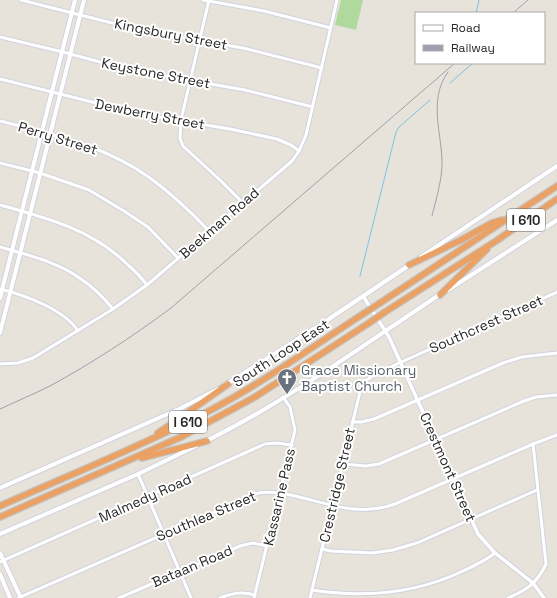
<svg xmlns="http://www.w3.org/2000/svg" width="557" height="598" viewBox="0 0 557 598" font-family="'Space Grotesk',sans-serif">
<style>
.park{fill:#b0d99d}
.lines{fill:none;stroke-linecap:round;stroke-linejoin:round}
.stream{stroke:#78c1df;stroke-width:1}
.minor-casing{stroke:#d0d2df;stroke-width:5}
.tertiary-casing{stroke:#d0d2df;stroke-width:5.5}
.secondary-casing{stroke:#d0d2df;stroke-width:6}
.motorway-casing{stroke:#c3c3c3;stroke-width:8}
.minor{stroke:#fff;stroke-width:3}
.tertiary{stroke:#fff;stroke-width:3.5}
.secondary{stroke:#fff;stroke-width:4}
.motorway{stroke:#eba163;stroke-width:5.5}
.rail{stroke:#9ea0b0;stroke-width:1}
.motorway-bridge-casing{stroke:#c3c3c3;stroke-width:8;stroke-linecap:butt}
.motorway-bridge{stroke:#eba163;stroke-width:5.5}
.labels{text-anchor:middle;dominant-baseline:central;stroke-width:4;stroke-linejoin:round;paint-order:stroke}
.shield{fill:#fff;stroke:#686868;stroke-width:1}
.shield-label{font-size:13px;font-weight:bold;fill:#272727}
.street-label{font-size:14px;fill:#272727;stroke:#fff}
.worship-label{font-size:14px;fill:#5b616d;stroke:#fff;text-anchor:start}
</style>
<rect width="100%" height="100%" fill="#e8e3da"/>
<path class="park" d="M341,0H363L356,30L335,25Z"/>
<g class="lines">
<g class="stream">
<path d="M476,13L479,0"/>
<path d="M450,83L473,63"/>
<path d="M360,276L396,132L399,127L430,100"/>
</g>
<defs>
<g id="minor">
<path d="M21,0L128,27L167,35L243,48L322,68"/>
<path d="M203,0L264,11L331,28"/>
<path d="M209,0L181,120L180,138L183,146L221,181L243,203"/>
<path d="M0,37L63,52L126,69L245,90L313,107"/>
<path d="M0,79L140,114L230,129L277,139L291,145L299,151"/>
<path d="M0,121C52,134 106,146 150,178C172,194 191,212 209,231"/>
<path d="M0,163L40,173L89,190L124,211L148,227L178,258"/>
<path d="M0,205C47,218 93,230 128,265C135,271 141,277 147,285"/>
<path d="M0,247C28,255 58,262 81,279C93,287 104,298 113,309"/>
<path d="M0,289C24,295 64,309 78,331"/>
<path d="M0,364L18,363L33,358L113,309L147,285L292,161L299,151L306,135L337,0"/>
<path d="M352,422H361L374,419L503,363L522,357L557,353"/>
<path d="M343,464L366,466L379,464L524,401L536,397L557,395"/>
<path d="M138,474L191,598"/>
<path d="M322,549L331,551L372,553L393,550L417,543L537,490"/>
<path d="M0,562L265,444L276,443L292,445"/>
<path d="M312,590C364,598 415,594 463,571C474,566 485,561 495,553"/>
<path d="M18,598L258,493C271,491 282,493 295,496C330,504 359,517 395,504L533,444L557,435"/>
<path d="M119,598L240,546L253,543L267,546"/>
<path d="M220,598C232,593 242,591 255,595"/>
<path d="M254,598L295,430L290,407L283,397"/>
<path d="M310,598L361,388L367,380L377,373L557,292"/>
<path d="M508,598C527,590 537,583 546,564L533,444"/>
</g>
<path id="tertiary" d="M363,296L389,337L478,534L495,553L533,583L544,598"/>
<g id="secondary">
<path d="M421,257L557,166"/>
<path d="M448,290L557,220"/>
<path d="M0,298L75,0"/>
<path d="M0,333L84,0"/>
<path d="M225,385L320,325L411,264"/>
<path d="M206,441C289,400 365,344 442,293"/>
<path d="M0,488L179,409L218,389"/>
<path d="M0,534L138,474L196,446"/>
<path d="M0,553L21,598"/>
<path d="M0,574L10,598"/>
</g>
<g id="motorway">
<path d="M409,265L461,240L492,223L502,220"/>
<path d="M440,295L487,249"/>
<path d="M380,303L557,186"/>
<path d="M385,312L496,241L557,199"/>
<path d="M158,433L180,418L228,384"/>
<path d="M142,458L207,441"/>
<path d="M0,506C69,475 140,447 207,412C261,384 312,347 363,314"/>
<path d="M0,517L181,437L255,397L369,323"/>
</g>
</defs>
<use href="#minor" class="minor-casing"/>
<use href="#tertiary" class="tertiary-casing"/>
<use href="#secondary" class="secondary-casing"/>
<use href="#motorway" class="motorway-casing"/>
<use href="#minor" class="minor"/>
<use href="#tertiary" class="tertiary"/>
<use href="#secondary" class="secondary"/>
<use href="#motorway" class="motorway"/>
<g class="rail">
<path d="M513,13L528,0"/>
<path d="M432,216C436,200 441,183 442,167C443,135 427,101 448,72"/>
<path d="M0,409C17,401 34,394 50,386C92,363 132,337 171,308L455,63"/>
</g>
<defs>
<g id="motorway-bridge">
<path d="M363,314L380,303"/>
<path d="M369,323L385,312"/>
</g>
</defs>
<use href="#motorway-bridge" class="motorway-bridge-casing"/>
<use href="#motorway-bridge" class="motorway-bridge"/>
</g>
<defs>
<symbol id="church-pin" viewBox="-11 -11 22 30"><path d="M0 17L-7.5 6A9.5 9.5 0 1 1 7.5 6Z" fill="#6b7280" stroke="#fff"/><path d="M-1.2-6h2.4v3.5h3.3v2.4h-3.3V6h-2.4V-.1h-3.3v-2.4h3.3Z" fill="#fff"/></symbol>
</defs>
<g fill-rule="evenodd">
<use href="#church-pin" x="276" y="367" width="22" height="30"/>
</g>
<g class="labels">
<g class="shield">
<rect x="507" y="209" width="38" height="22" rx="3"/>
<rect x="169" y="411" width="38" height="22" rx="3"/>
</g>
<g class="shield-label">
<text x="526" y="220">I 610</text>
<text x="188" y="422">I 610</text>
</g>
<g class="street-label">
<text transform="translate(171 34) rotate(11)">Kingsbury Street</text>
<text transform="translate(156 73) rotate(11)">Keystone Street</text>
<text transform="translate(150 114) rotate(11)">Dewberry Street</text>
<text transform="translate(58 138) rotate(17)">Perry Street</text>
<text transform="translate(219 223) rotate(-41)">Beekman Road</text>
<text transform="translate(486 324) rotate(-24)">Southcrest Street</text>
<text transform="translate(281 353) rotate(-33)">South Loop East</text>
<text transform="translate(448 467) rotate(66)">Crestmont Street</text>
<text transform="translate(337 485) rotate(-77)">Crestridge Street</text>
<text transform="translate(279 497) rotate(-77)">Kassarine Pass</text>
<text transform="translate(145 498) rotate(-24)">Malmedy Road</text>
<text transform="translate(206 516) rotate(-23)">Southlea Street</text>
<text transform="translate(192 566) rotate(-23)">Bataan Road</text>
</g>
<g class="worship-label">
<text x="301" y="370">Grace Missionary<tspan x="301" dy="16">Baptist Church</tspan></text>
</g>
</g>
<rect x="415" y="12" width="130" height="52" fill="#ffffff" stroke="#a9a9a9"/>
<rect x="423" y="25" width="20" height="6" fill="#ffffff" stroke="#a9a9a9"/>
<text x="451" y="32" font-size="12" fill="#272727">Road</text>
<rect x="423" y="45" width="20" height="6" fill="#9ea0b0" stroke="#a9a9a9"/>
<text x="451" y="52" font-size="12" fill="#272727">Railway</text>
</svg>
